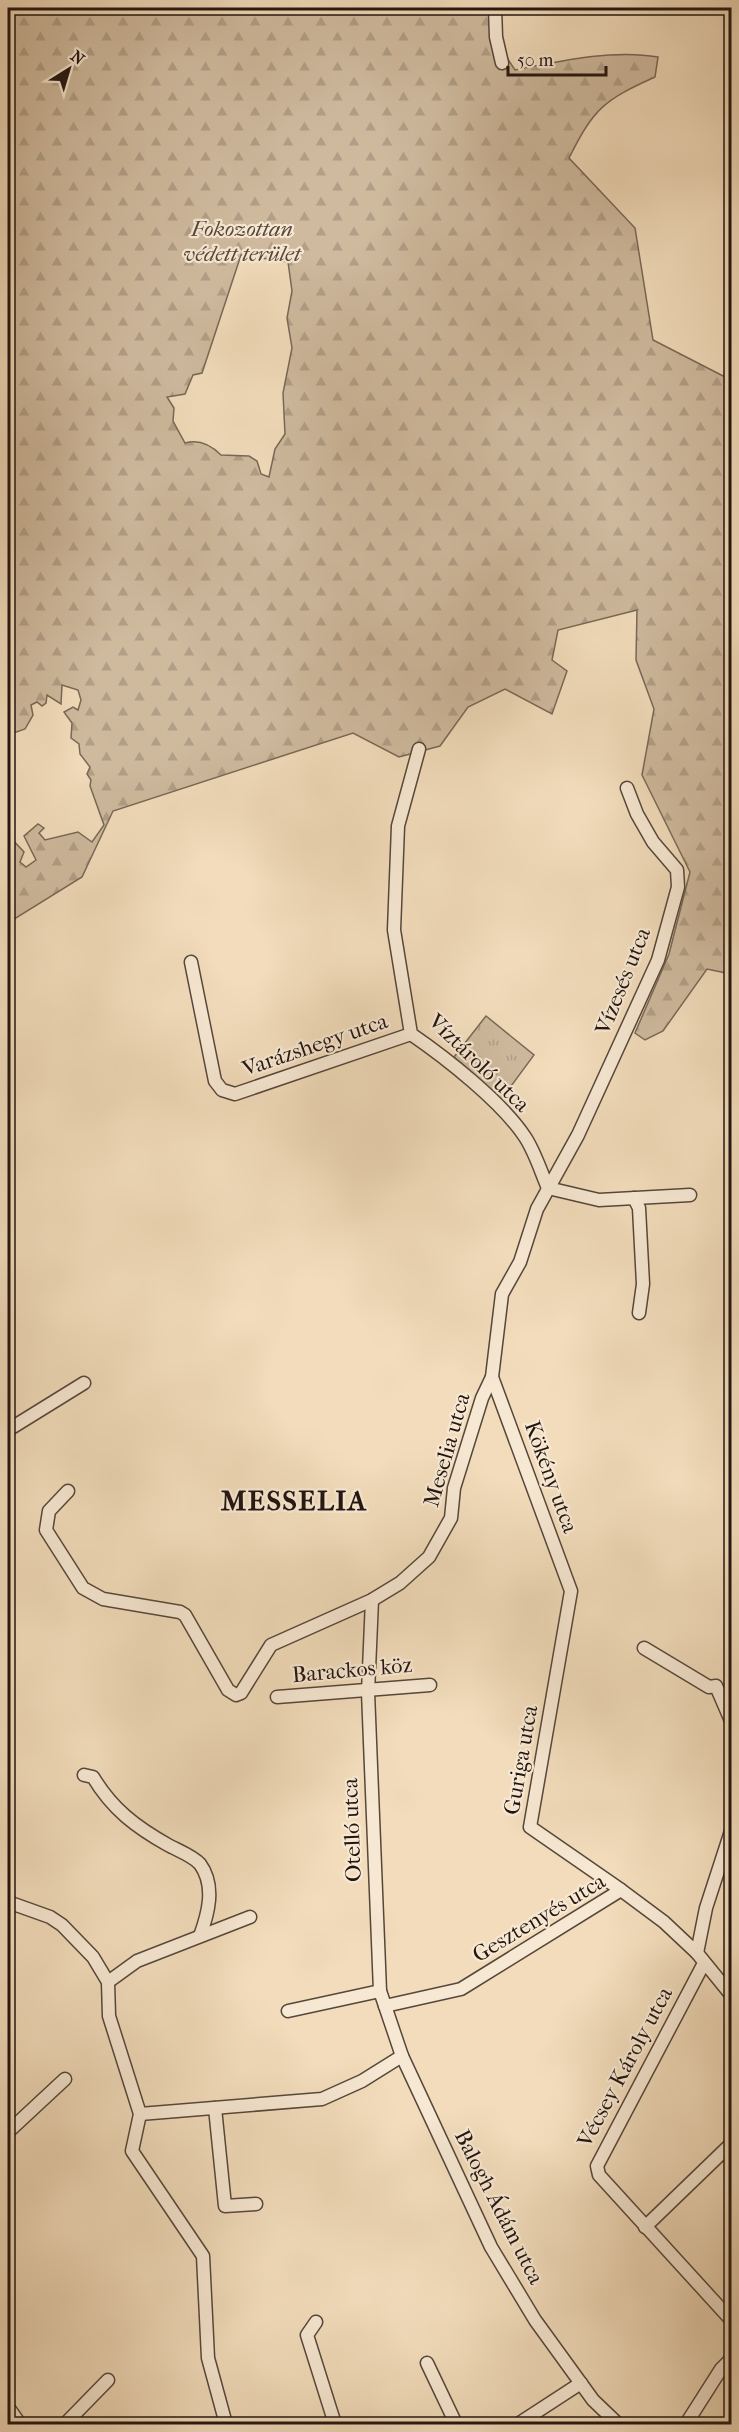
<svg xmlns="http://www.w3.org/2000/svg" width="739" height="2432" viewBox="0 0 739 2432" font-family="'IM FELL French Canon',serif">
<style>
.grass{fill:url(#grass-tufts);stroke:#786857;stroke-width:1.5}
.forest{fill:url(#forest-firs);stroke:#786857;stroke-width:1.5;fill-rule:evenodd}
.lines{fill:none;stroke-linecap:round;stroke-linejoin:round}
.minor-casing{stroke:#56473b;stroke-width:15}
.minor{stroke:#f7e8d3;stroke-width:12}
.labels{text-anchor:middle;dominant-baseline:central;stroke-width:4.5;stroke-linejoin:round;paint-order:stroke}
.park-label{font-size:22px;font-style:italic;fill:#56473b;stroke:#f7e8d3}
.street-label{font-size:22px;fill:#221510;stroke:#f7e8d3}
.district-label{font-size:28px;font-weight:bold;letter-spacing:1.5px;fill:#221510;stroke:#f7e8d3}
</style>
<defs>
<pattern id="grass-tufts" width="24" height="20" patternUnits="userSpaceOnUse" patternTransform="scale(1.5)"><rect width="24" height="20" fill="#cfba9e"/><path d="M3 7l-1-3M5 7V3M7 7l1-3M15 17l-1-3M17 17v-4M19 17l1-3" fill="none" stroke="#b19f87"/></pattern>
<pattern id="forest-firs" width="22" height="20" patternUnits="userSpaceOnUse" patternTransform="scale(1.5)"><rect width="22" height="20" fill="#cfba9e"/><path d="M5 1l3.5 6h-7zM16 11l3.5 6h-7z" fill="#b19f87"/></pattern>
</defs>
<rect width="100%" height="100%" fill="#f2dcbb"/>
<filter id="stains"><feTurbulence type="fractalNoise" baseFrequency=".00333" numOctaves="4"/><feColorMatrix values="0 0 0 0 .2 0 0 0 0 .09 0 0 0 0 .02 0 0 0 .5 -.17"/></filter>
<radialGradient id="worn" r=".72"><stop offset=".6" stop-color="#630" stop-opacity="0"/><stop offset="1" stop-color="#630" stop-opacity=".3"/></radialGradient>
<path class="grass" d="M486,1016L534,1055L500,1101L454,1057Z"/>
<path class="forest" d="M8,8H496L500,47L515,70C560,61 612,49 658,57L655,77C604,100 594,108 569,158L635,228L653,340L731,380V974L707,969L663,1031L645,1040L635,1033L669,954L690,872L642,775L654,709L636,660L637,610L558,630L552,660L567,671L552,714L505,689L468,707L440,746L399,757L353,733L113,811L82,877L8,923V835L24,852L20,862L26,867L36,860L24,836L38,824L44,828L39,833L45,840L78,832L92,842L104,825L90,786L91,780L87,774L90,767L80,754L79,744L71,738L72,723L64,712L73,707L78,710L81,700L78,690L62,685L61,704L47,695L46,703L42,706L37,702L31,705L33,715L25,729L8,735ZM241,255L288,262L292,291L287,318L292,348L283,393L285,434L275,449L269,477L261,474L257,461L249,456L221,455C211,445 199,439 185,443L173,421L174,408L167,397L185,394L193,375L202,373Z"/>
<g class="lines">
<defs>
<g id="minor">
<path d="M495,8L496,37L502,63"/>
<path d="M419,749L398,826L394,930L411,1034C446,1058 502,1102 525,1137C535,1152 541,1172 548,1188"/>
<path d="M191,962L215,1081L222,1090L235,1094L411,1034"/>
<path d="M548,1188L599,1200L690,1195"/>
<path d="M634,1198L639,1208L643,1284L639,1313"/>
<path d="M492,1377L571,1591L530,1827L621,1890"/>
<path d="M8,1430L84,1383"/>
<path d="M68,1491L49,1511L46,1530L83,1588L103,1599L180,1612L185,1615L228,1690L236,1695L241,1693L271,1645L372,1600L400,1583L429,1557L451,1518L454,1488L482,1398L492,1377L502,1294L520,1262L537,1209L578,1135L658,960L678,887L677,870L653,842L637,814L627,788"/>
<path d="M372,1600L368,1692L380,1991L402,2056L491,2247L535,2320L593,2400L618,2424"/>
<path d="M644,1648L709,1687L716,1686L732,1723"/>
<path d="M277,1697L430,1685"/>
<path d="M84,1775L93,1777C112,1809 136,1827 168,1845C177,1850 193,1856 200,1864C216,1886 208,1914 200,1936"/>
<path d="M8,1902L50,1917L62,1925L93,1957L108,1982L109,2016L140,2114L132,2151L203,2256L208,2358L226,2424"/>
<path d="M697,1953L706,1908L732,1828"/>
<path d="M703,1965L597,2166L599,2175L732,2321"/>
<path d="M108,1982L137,1961L250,1917"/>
<path d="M385,2006L461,1989L621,1890L664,1922L697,1953L732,1996"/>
<path d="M288,2011L380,1991"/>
<path d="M215,2108L225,2206L256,2204"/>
<path d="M140,2114L322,2099L362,2081L402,2056"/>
<path d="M8,2132L65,2079"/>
<path d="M645,2227L732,2143"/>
<path d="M316,2322L307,2335L335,2424"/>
<path d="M427,2363L456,2424"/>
<path d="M8,2407L20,2424"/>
<path d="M65,2424L108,2380"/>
<path d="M518,2424L581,2383"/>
<path d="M686,2424L721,2369L732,2358"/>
</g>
</defs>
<use href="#minor" class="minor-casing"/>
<use href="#minor" class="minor"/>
</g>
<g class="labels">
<g class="park-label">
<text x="242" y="229">Fokozottan<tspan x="242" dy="25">védett terület</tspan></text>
</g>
<g class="street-label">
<text transform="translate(623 981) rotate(-68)">Vízesés utca</text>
<text transform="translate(315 1045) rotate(-19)">Varázshegy utca</text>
<text transform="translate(479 1063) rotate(44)">Víztároló utca</text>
<text transform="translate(447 1450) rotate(-74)">Meselia utca</text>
<text transform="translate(551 1477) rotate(70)">Kökény utca</text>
<text transform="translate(352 1670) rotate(-5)">Barackos köz</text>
<text transform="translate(521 1760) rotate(-80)">Guriga utca</text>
<text transform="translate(352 1830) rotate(-92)">Otelló utca</text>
<text transform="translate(539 1918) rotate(-31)">Gesztenyés utca</text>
<text transform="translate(625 2067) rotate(-62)">Vécsey Károly utca</text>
<text transform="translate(499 2207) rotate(63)">Balogh Ádám utca</text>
</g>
<g class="district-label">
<text x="294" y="1500">MESSELIA</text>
</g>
</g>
<rect width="739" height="2432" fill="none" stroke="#f2dcbb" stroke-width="30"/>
<rect x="9" y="9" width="721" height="2414" fill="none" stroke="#221510" stroke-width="3"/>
<rect x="15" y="15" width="709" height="2402" fill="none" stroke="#221510" stroke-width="1.5"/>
<g transform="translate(69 69) rotate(37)" stroke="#f7e8d3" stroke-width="4.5" paint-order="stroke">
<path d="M0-4.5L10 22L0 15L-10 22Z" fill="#221510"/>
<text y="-9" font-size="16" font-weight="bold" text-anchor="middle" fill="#221510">N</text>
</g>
<path d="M508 66v9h98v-9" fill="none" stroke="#221510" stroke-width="3"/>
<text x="517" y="66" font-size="18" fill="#221510" stroke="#f7e8d3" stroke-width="4.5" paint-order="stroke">50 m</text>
<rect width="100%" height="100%" filter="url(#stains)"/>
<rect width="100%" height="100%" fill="url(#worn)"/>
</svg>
